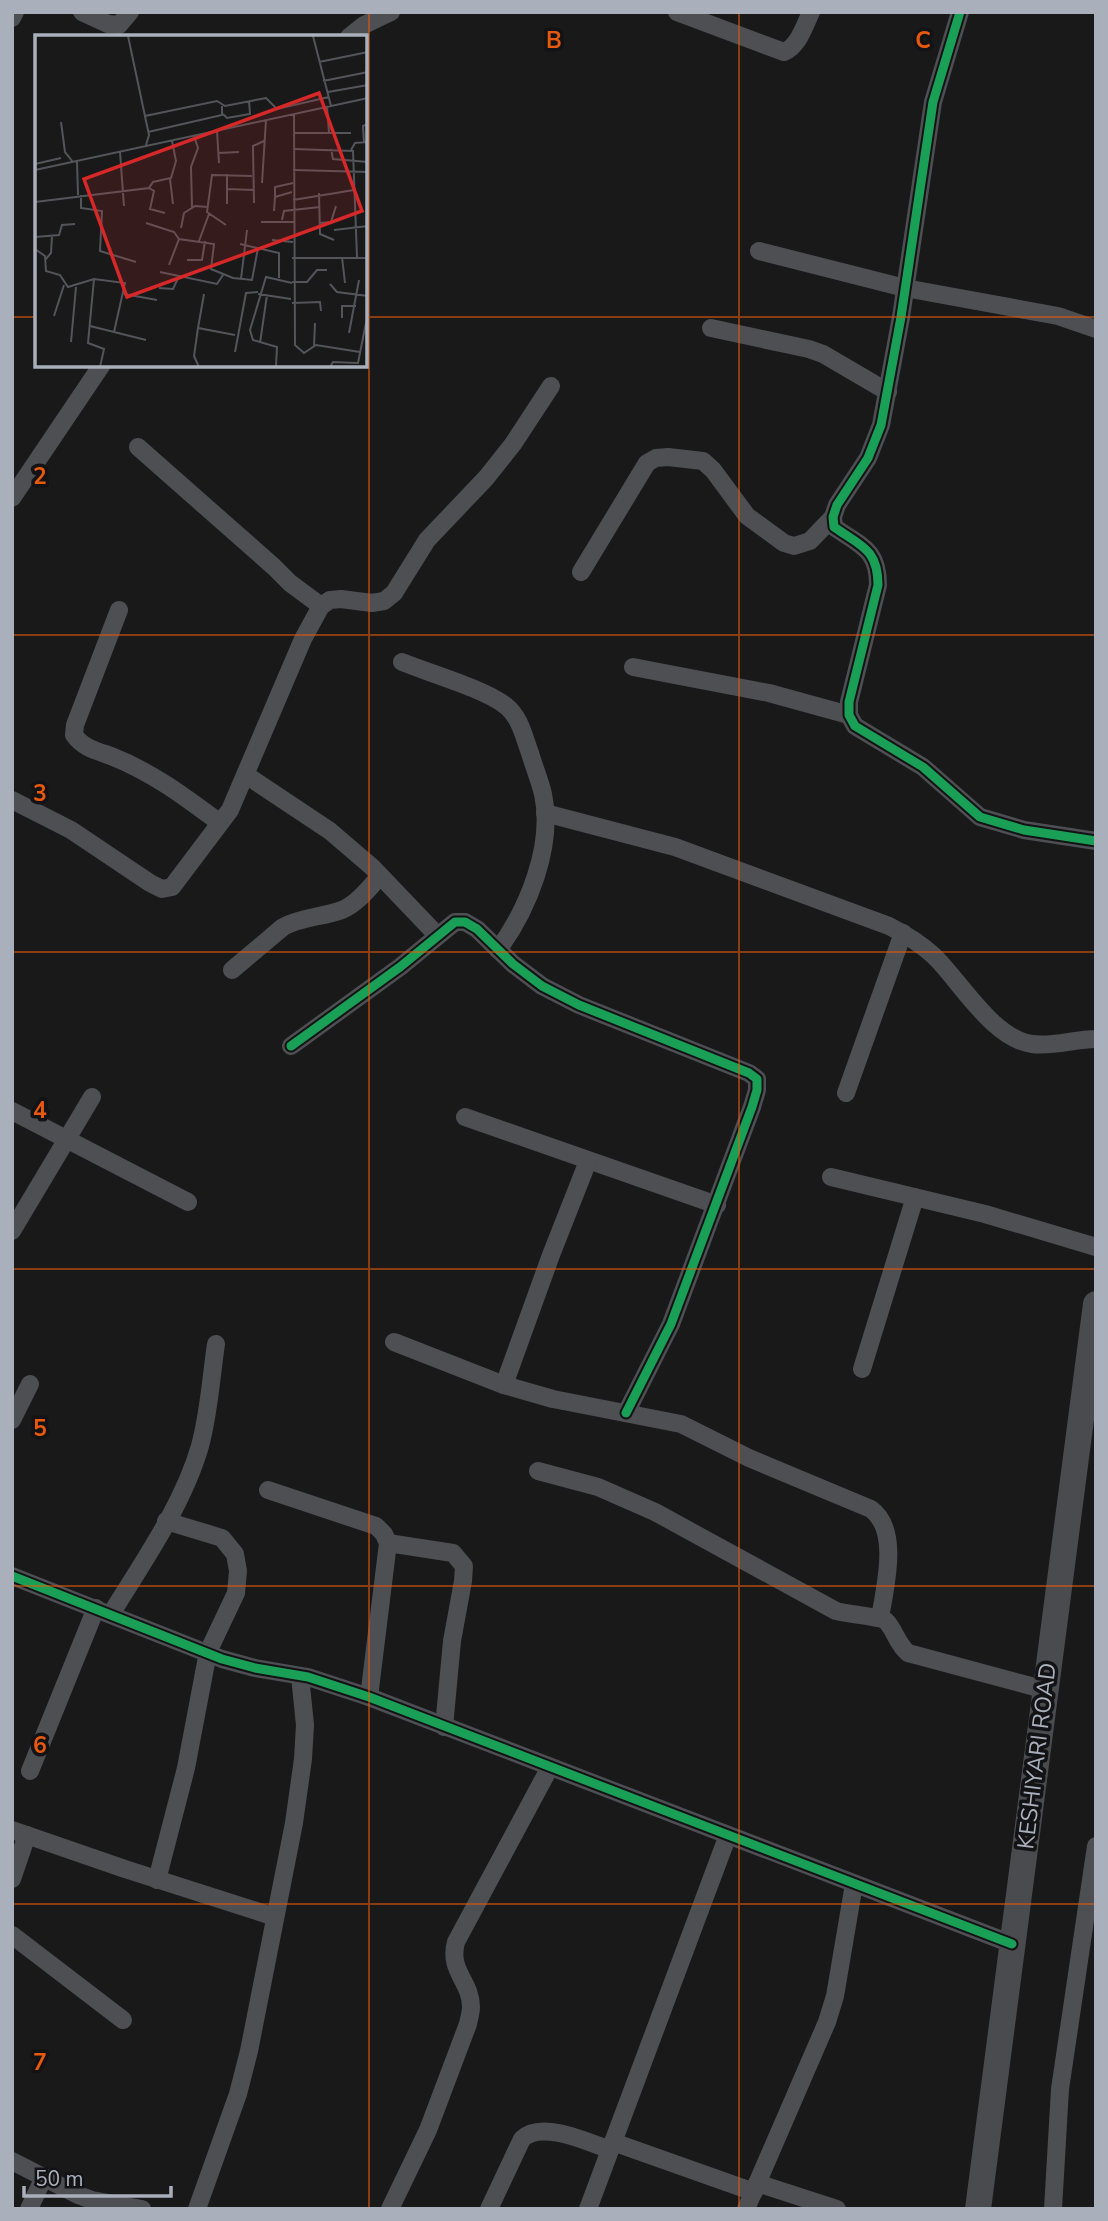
<svg xmlns="http://www.w3.org/2000/svg" width="1108" height="2221" viewBox="0 0 1108 2221" font-family="'Nunito Sans',sans-serif">
<style>
.lines{fill:none;stroke-linecap:round;stroke-linejoin:round}
.minor{stroke:#4d4f53;stroke-width:18}
.primary{stroke:#4a4b4e;stroke-width:26}
.cycleway-casing{stroke:#131316;stroke-width:13}
.cycleway{stroke:#1a9f57;stroke-width:9}
.grid{fill:none;stroke:#e8590c;stroke-width:2;stroke-opacity:0.55}
.labels{text-anchor:middle;dominant-baseline:central;stroke-width:7;stroke-linejoin:round;paint-order:stroke}
.street-label{font-size:23px;fill:#a9b0bb;stroke:#131316}
.inset-road{fill:none;stroke:#53555a;stroke-width:2}
.view{fill:#d62828;fill-opacity:0.15;stroke:#d62828;stroke-width:3.5}
.inset-edge{fill:none;stroke:#a9b0bb;stroke-width:3.5}
.grid-label{font-size:23px;text-anchor:middle;font-weight:bold;fill:#e8590c;stroke:#131316;stroke-width:7;stroke-linejoin:round;paint-order:stroke}
</style>
<rect width="100%" height="100%" fill="#19191a"/>
<g class="lines">
<g class="minor">
<path d="M82,12L108,24L119,25L130,12"/>
<path d="M677,12L784,52C798,47 805,25 811,12"/>
<path d="M960,12L933,102L901,317L881,425L868,458L837,505L833,517L834,527C861,546 878,549 878,585L849,702V715L855,726L923,767L980,817L1024,830L1096,841"/>
<path d="M12,18L15,12"/>
<path d="M349,37L364,25L391,12"/>
<path d="M759,251L905,288L1058,316L1096,329"/>
<path d="M711,328L809,349L823,354L888,392"/>
<path d="M138,447L274,567L290,583L321,606"/>
<path d="M12,498L101,366"/>
<path d="M581,572L647,463L656,458L668,457L703,461L713,470L747,516L784,543L794,546L810,541L833,517"/>
<path d="M119,610L75,725L74,735C83,748 97,751 111,756C152,772 185,797 220,823"/>
<path d="M402,662C429,673 485,689 506,706C520,717 524,737 530,753C534,767 540,781 543,794C554,846 528,909 498,950"/>
<path d="M633,667L769,693L849,715"/>
<path d="M246,775L330,831L372,867L437,935"/>
<path d="M12,800L71,830L150,883L162,889L172,887L230,810L303,639L321,606L330,600L341,599L372,603L384,601L394,593L427,540L486,478L513,444L551,386"/>
<path d="M545,813L675,847L889,926C905,934 920,943 934,956C960,981 993,1039 1032,1044C1052,1047 1075,1039 1096,1039"/>
<path d="M232,970L283,927C301,917 323,917 342,910C358,903 369,888 380,876"/>
<path d="M291,1046L400,967L455,922H465L477,929L513,964L542,986L579,1005L749,1073L757,1079V1090L752,1107L671,1324L626,1413"/>
<path d="M846,1093L903,933"/>
<path d="M12,1111L188,1202"/>
<path d="M465,1117L717,1205"/>
<path d="M831,1177L985,1214L1096,1247"/>
<path d="M12,1231L92,1097"/>
<path d="M394,1342L504,1385L553,1399L681,1424L749,1458L871,1509C900,1530 885,1587 880,1618"/>
<path d="M862,1369L915,1197"/>
<path d="M504,1385L551,1255L588,1161"/>
<path d="M12,1420L30,1384"/>
<path d="M538,1471L598,1487L655,1512L836,1611C846,1614 881,1617 886,1621C895,1630 897,1644 908,1653L1046,1690"/>
<path d="M268,1490L376,1526L384,1534L388,1543L369,1697"/>
<path d="M388,1543L453,1553L464,1566L463,1581L452,1641L444,1727"/>
<path d="M12,1576L222,1659L255,1668L308,1677L369,1697L1012,1944"/>
<path d="M111,1614C143,1562 183,1505 200,1446C209,1413 211,1378 216,1344"/>
<path d="M30,1771L96,1608"/>
<path d="M12,1830L125,1869L275,1917"/>
<path d="M12,1879L27,1835"/>
<path d="M157,1880L186,1768L208,1652L236,1593L238,1571L235,1554L222,1538L166,1521"/>
<path d="M12,1935L123,2020"/>
<path d="M613,2142L754,2192"/>
<path d="M12,2161L78,2195L92,2200L142,2209"/>
<path d="M757,2183L837,2209"/>
<path d="M29,2209L44,2177"/>
<path d="M197,2209L238,2094L249,2051L294,1823L303,1759L305,1725L300,1676"/>
<path d="M390,2209L428,2130L468,2024C469,2019 471,2012 471,2007C471,1981 448,1971 456,1942L550,1767"/>
<path d="M489,2209L522,2139C541,2120 588,2142 610,2150"/>
<path d="M588,2209L728,1835"/>
<path d="M746,2209L827,2022L835,1996L854,1884"/>
<path d="M1053,2209L1060,2089L1096,1846"/>
</g>
<path class="primary" d="M978,2209L1096,1304"/>
<defs>
<g id="cycleway">
<path d="M960,12L933,102L901,317L881,425L868,458L837,505L833,517L834,527C861,546 878,549 878,585L849,702V715L855,726L923,767L980,817L1024,830L1096,841"/>
<path d="M291,1046L400,967L455,922H465L477,929L513,964L542,986L579,1005L749,1073L757,1079V1090L752,1107L671,1324L626,1413"/>
<path d="M12,1576L222,1659L255,1668L308,1677L369,1697L1012,1944"/>
</g>
</defs>
<use href="#cycleway" class="cycleway-casing"/>
<use href="#cycleway" class="cycleway"/>
</g>
<path class="grid" d="M369,12V2209M739,12V2209M12,317H37M366,317H1096M12,635H1096M12,952H1096M12,1269H1096M12,1586H1096M12,1904H1096"/>
<g class="labels">
<g class="street-label">
<text transform="translate(1037 1756) rotate(-83)">KESHIYARI ROAD</text>
</g>
</g>
<g transform="translate(35 35)">
<rect width="332" height="332" fill="#19191a"/>
<path class="inset-road" d="M93,1L114,100L111,110M278,1L296,71M284,27L333,17M288,46L333,37M293,57L333,50M292,72L294,97M188,79L192,83L215,79L214,66M259,79L260,310L269,318L281,310L325,317M110,81L182,66L190,71L231,63L242,74L294,62M26,87L30,117L38,127M182,96L184,128M113,97L187,80V71M259,98H316M329,108L328,91L333,89M258,114L318,116L322,222M296,114L298,124L333,127M316,115L320,108L333,107M85,117L89,171M183,118L204,117M42,126L43,160M0,129L26,123M0,135L333,63M258,135L333,137M192,139V169M135,144L138,169M227,148L231,85M114,153L119,156L115,174L130,178M192,154L219,155M284,158L285,199L299,205M46,160V173L67,176L65,216L101,227M240,161V152L258,148M258,165L319,155M0,167L114,153L118,147L136,143L141,126L137,106M219,168L218,111L229,106M157,172L156,132L163,113L159,101M239,176L240,162L257,157M247,185L249,176L285,172M226,187H259M111,188L139,197L144,204L179,209L176,234L198,243L217,245L223,213M285,188L296,187L301,171M191,190L172,177L177,140L217,141M146,193L149,178L160,171L173,172M299,195L333,191M0,202L24,200L27,190L40,189M237,205L258,207M164,206L174,179M205,209L244,218V243M0,214L10,221L11,236L25,240L33,252L59,244L90,248L79,297L111,305M307,222L310,248M257,223H333M10,225L16,218L17,201M152,225H167L170,206M134,230L144,204M125,237L182,249L188,240M59,244L53,308L69,314L65,332M206,244L212,195M257,247H272L282,235H292M295,249L302,257L333,261M124,253L138,254L144,241M89,259L122,265M223,259L256,264M257,268L285,267L286,276M19,281L29,250M307,283V271H321M55,291L79,297M163,293L169,259M314,298L324,245M36,307L41,252M225,308L232,260M279,311L280,288M200,317L211,258L223,257M241,331L242,312L218,305L215,295L231,242L257,248M164,332L159,321L163,293L200,300M295,332L298,327L323,328L333,278"/>
<path class="view" d="M284,58L327,176L92,262L49,144Z"/>
<rect width="332" height="332" class="inset-edge"/>
</g>
<g class="grid-label">
<text x="554" y="48">B</text>
<text x="923" y="48">C</text>
<text x="40" y="484">2</text>
<text x="40" y="801">3</text>
<text x="40" y="1118">4</text>
<text x="40" y="1436">5</text>
<text x="40" y="1753">6</text>
<text x="40" y="2070">7</text>
</g>
<rect width="1108" height="2221" fill="none" stroke="#a9b0bb" stroke-width="28"/>
<path d="M24 2186v10h147v-10" fill="none" stroke="#a9b0bb" stroke-width="3.5"/>
<text x="35" y="2186" font-size="21" fill="#a9b0bb" stroke="#131316" stroke-width="5" paint-order="stroke">50 m</text>
</svg>
